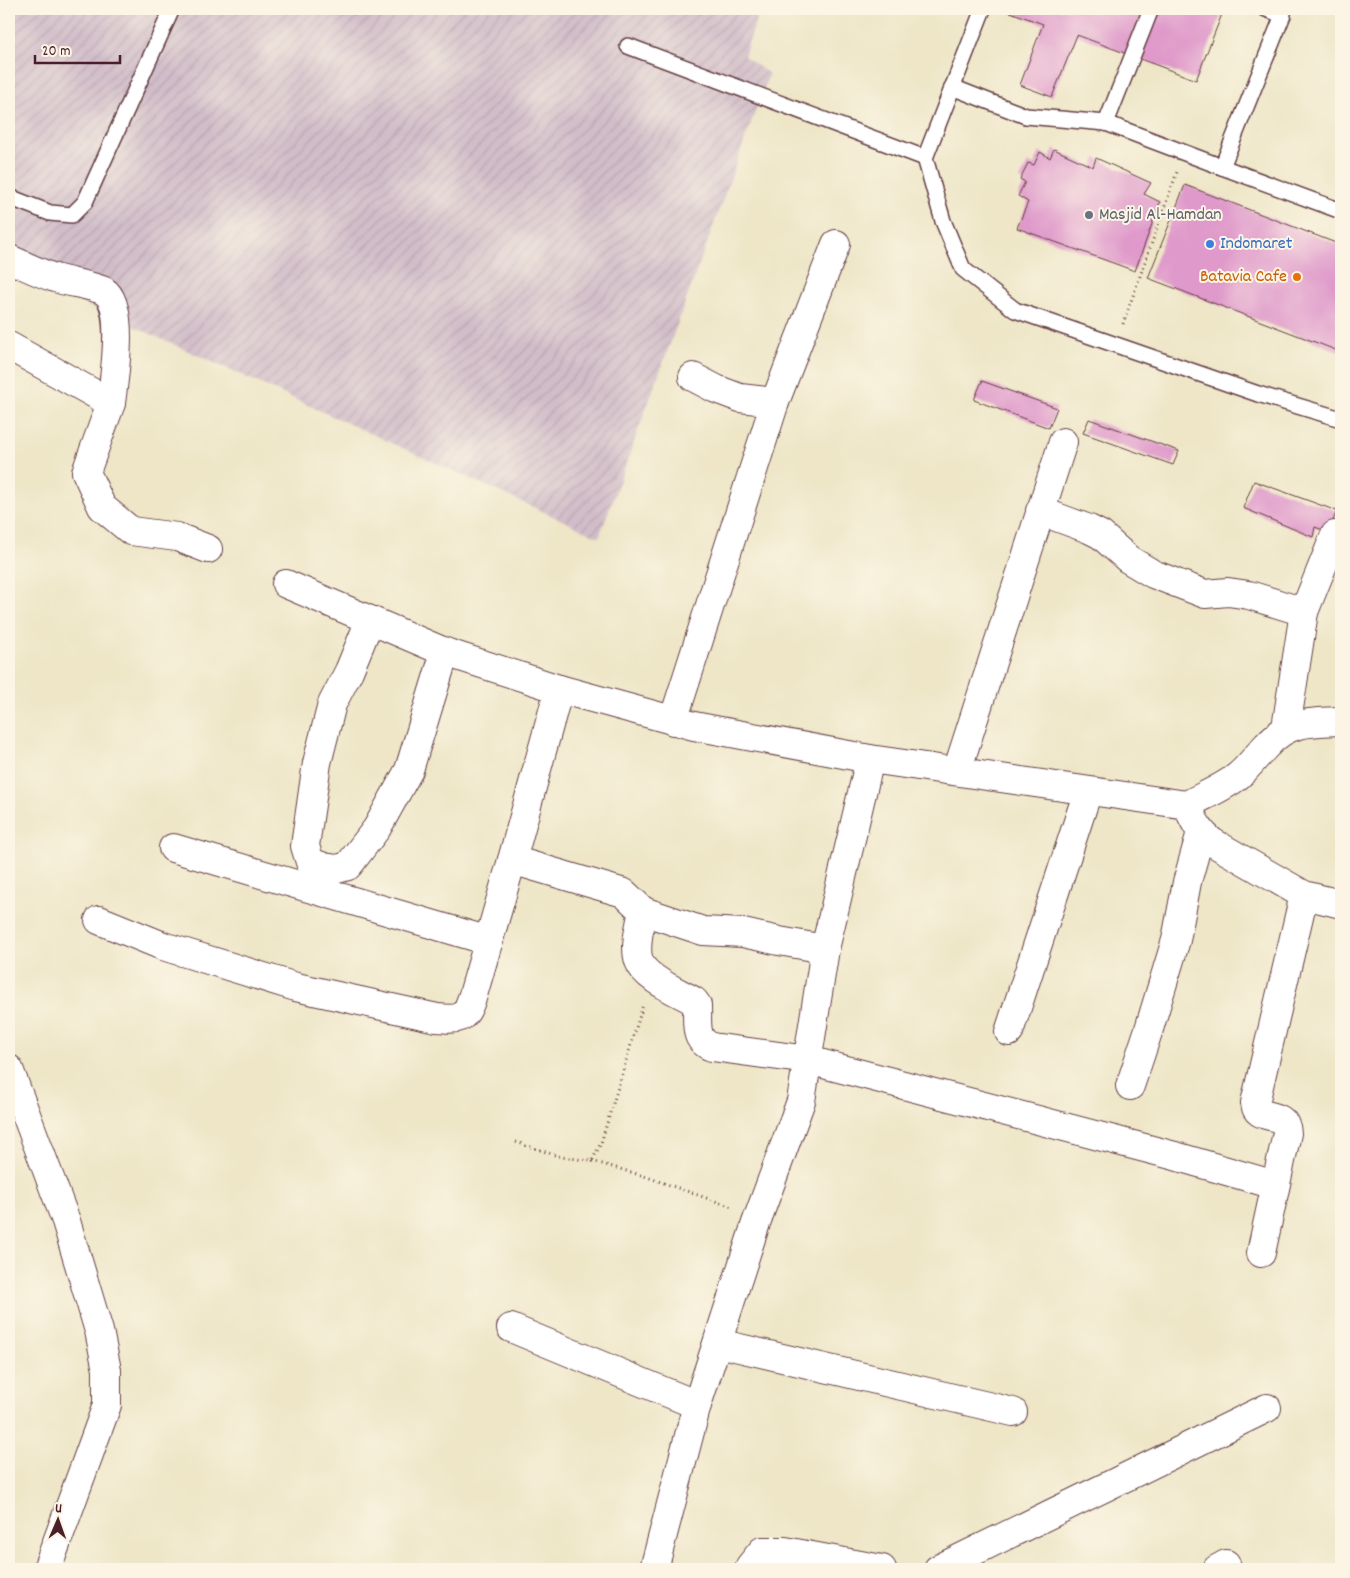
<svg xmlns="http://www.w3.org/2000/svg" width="1350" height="1578" viewBox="0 0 1350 1578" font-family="Dekko,sans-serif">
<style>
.industrial{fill:url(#industrial-furrows)}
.building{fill:#df99ca}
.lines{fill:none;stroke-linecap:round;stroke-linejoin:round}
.service-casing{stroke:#633d42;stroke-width:18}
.minor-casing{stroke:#633d42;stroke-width:30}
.path{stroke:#633d42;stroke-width:3;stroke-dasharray:1 4;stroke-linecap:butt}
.service{stroke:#fff;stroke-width:15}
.minor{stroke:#fff;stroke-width:28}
.worship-dot{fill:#6b7280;stroke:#fcf5e5;stroke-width:2}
.shop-dot{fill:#3f7fe0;stroke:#fcf5e5;stroke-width:2}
.food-dot{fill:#e8710a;stroke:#fcf5e5;stroke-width:2}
.labels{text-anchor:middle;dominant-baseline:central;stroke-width:4;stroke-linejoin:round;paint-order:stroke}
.worship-label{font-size:18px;fill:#5b616d;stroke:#fcf5e5;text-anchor:start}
.shop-label{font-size:18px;fill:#366cbe;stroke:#fcf5e5;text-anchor:start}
.food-label{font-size:18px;fill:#c56008;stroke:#fcf5e5;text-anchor:end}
</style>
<defs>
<pattern id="industrial-furrows" width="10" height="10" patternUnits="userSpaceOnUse" patternTransform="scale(1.25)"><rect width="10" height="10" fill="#d1bdc9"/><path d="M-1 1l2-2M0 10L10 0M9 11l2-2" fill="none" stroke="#b5a2ad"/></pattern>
</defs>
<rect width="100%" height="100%" fill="#fcf5e5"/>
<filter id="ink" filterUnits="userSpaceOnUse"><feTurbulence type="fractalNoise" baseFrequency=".02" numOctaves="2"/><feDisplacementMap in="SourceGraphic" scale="10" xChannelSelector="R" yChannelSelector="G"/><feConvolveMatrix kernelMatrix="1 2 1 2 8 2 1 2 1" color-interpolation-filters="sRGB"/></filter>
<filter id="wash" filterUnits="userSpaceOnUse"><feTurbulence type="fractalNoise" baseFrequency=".0096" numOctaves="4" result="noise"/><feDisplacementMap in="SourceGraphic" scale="20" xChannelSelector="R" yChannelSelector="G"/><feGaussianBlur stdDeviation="1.12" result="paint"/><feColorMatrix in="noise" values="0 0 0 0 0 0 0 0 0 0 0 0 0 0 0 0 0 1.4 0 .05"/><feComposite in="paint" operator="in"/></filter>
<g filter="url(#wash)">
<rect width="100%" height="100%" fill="#eee6c7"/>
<path class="industrial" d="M9,9H760L744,56L769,74L599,537L9,270Z"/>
<g id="blocks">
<g class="building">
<path d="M1002,9H1224L1196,80L1077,35L1052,97L1020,85L1043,24Z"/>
<path d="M1054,149L1093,167L1096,158L1151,183L1144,194L1160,202L1135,271L1017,228L1028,202L1018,196L1025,182L1020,179L1028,163L1034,165L1040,152L1050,158Z"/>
<path d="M1185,185L1341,245V352L1148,278Z"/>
<path d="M982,381L1057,408L1049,428L974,400Z"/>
<path d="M1089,419L1179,451L1173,465L1083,433Z"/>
<path d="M1254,481L1337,511L1328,532L1315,527L1313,537L1243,508Z"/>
</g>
</g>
</g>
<g filter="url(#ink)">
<use href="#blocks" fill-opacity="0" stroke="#633d42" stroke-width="1"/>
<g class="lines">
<defs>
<g id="service">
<path d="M983,9L925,158L943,221L963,269L1015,310L1258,394L1341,419"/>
<path d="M1266,9L1283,15L1222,167L1341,211"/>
<path d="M628,46L925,158"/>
<path d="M952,87L1026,116L1106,123L1222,167"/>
<path d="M1106,123L1151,9"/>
<path d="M9,197L50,213L72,215L85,202L172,9"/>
</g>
<g id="minor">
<path d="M9,259C24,265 39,273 55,278C66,282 95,286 104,291C126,305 114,379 111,403"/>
<path d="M9,346L111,403L86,472L102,507L131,531L177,537L208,549"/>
<path d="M693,377L716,389L740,398L775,402"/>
<path d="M1040,511L1089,529L1101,535L1128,559L1153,574L1205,594L1228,592L1249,595L1304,612"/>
<path d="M286,584L445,652L559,689L694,726L870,759L1187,805C1193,819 1199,832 1212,842L1304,895L1341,904"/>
<path d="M370,620L349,671L332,704L317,763L305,846L310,862L324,867L337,869L348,866L377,828L409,770L445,652"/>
<path d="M673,721L775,402L836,244"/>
<path d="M1286,728L1304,612L1335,535"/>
<path d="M957,771L1063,442"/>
<path d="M1187,805C1203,796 1223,788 1238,776C1249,767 1257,755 1267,745C1288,721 1311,722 1341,721"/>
<path d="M173,848L489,941"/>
<path d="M512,860L624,893L643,911C640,925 634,947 639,961C645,979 679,992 694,1001L697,1005C698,1023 693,1040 712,1047L808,1060L1175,1156L1275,1185"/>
<path d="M643,911L703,931L743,933L779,941L825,949"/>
<path d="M99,920L163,946L296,987L437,1018C462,1020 465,1019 473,995L512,860L559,689"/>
<path d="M1009,1032L1088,791"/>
<path d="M9,1069L66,1221L99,1331L107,1370V1405L47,1569"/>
<path d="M1130,1086L1149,1029L1176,940L1187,882L1201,832"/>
<path d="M1261,1253L1287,1133C1286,1108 1256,1123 1255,1103L1304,895"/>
<path d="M511,1328L697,1405"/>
<path d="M718,1343L1013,1412"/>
<path d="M654,1569L697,1405L756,1223L801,1101L825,949L870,759"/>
<path d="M749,1569L750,1566L762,1551H785L882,1569"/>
<path d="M938,1569L1267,1408"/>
<path d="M1217,1569L1226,1564"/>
</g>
</defs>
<use href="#service" class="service-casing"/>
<use href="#minor" class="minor-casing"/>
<g class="path">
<path d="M1123,324L1177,172"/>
<path d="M516,1142L561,1157L592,1161L601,1143L643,1005"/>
<path d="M592,1161L644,1176L732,1207"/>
</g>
<use href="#service" class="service"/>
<use href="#minor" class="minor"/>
</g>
</g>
<circle class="worship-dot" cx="1089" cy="215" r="5"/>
<circle class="shop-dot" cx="1210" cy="244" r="5"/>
<circle class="food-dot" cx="1297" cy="277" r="5"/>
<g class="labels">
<g class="worship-label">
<text x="1099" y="215">Masjid Al-Hamdan</text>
</g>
<g class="shop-label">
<text x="1220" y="244">Indomaret</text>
</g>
<g class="food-label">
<text x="1287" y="277">Batavia Cafe</text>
</g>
</g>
<rect width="1350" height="1578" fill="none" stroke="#fcf5e5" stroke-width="30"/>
<g transform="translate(58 1520) rotate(2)" stroke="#fcf5e5" stroke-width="4" paint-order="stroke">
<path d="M0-4L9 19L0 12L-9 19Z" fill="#4a1f2b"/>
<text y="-8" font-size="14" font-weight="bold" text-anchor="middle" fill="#4a1f2b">U</text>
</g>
<path d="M35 55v8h85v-8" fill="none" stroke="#4a1f2b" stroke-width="2.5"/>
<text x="42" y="55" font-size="15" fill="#4a1f2b" stroke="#fcf5e5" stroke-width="4" paint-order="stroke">20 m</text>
</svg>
